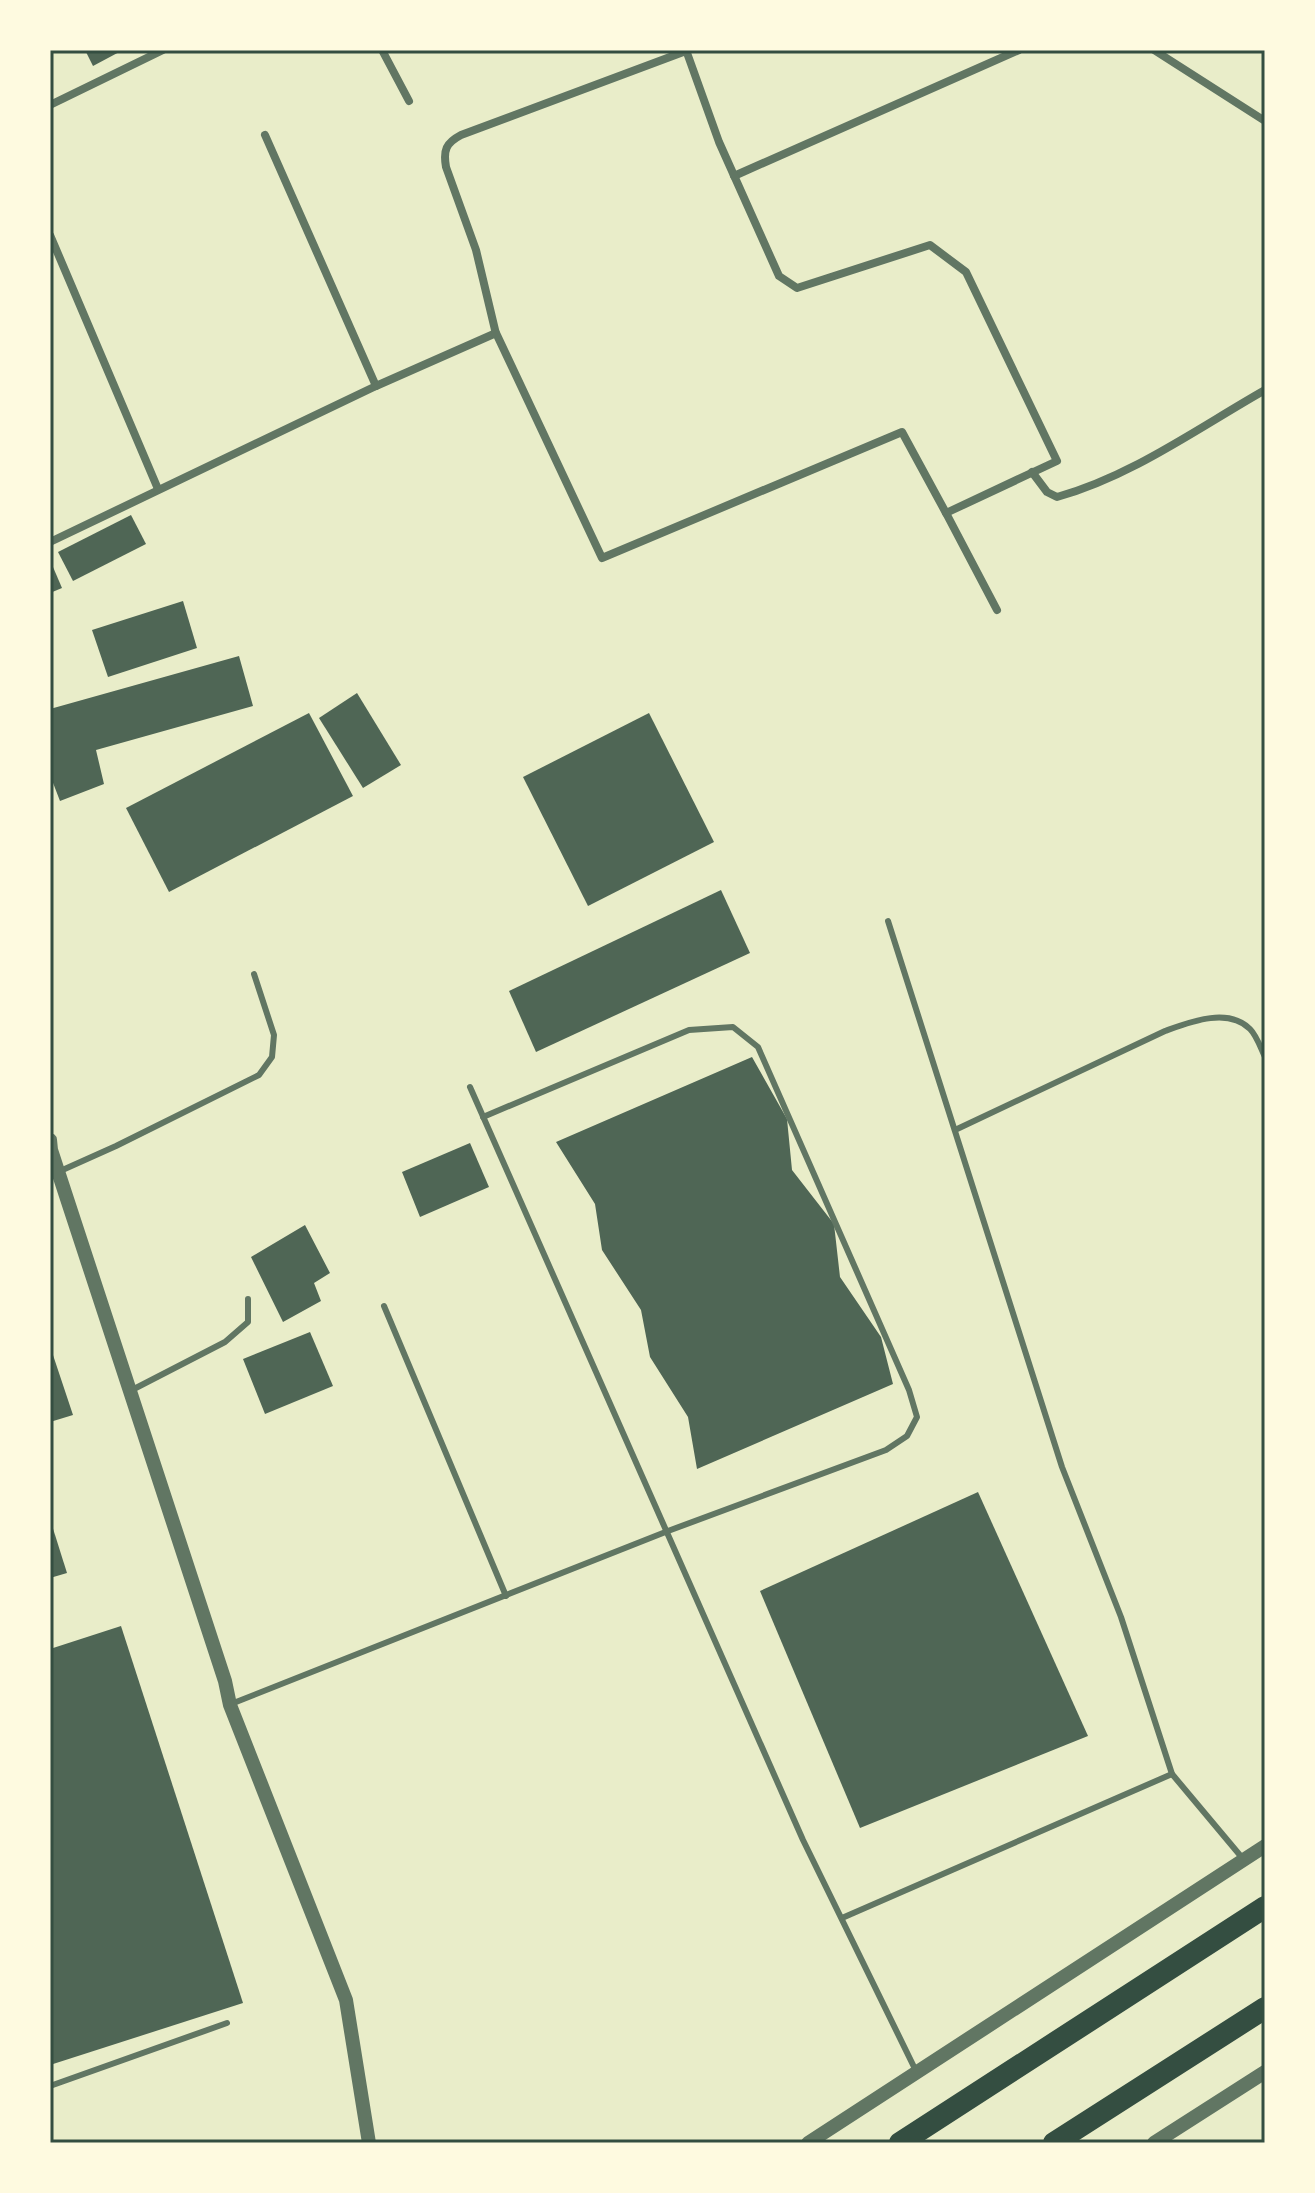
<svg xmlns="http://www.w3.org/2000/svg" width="1315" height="2193" viewBox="0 0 1315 2193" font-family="Mulish,sans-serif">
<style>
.building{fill:#4f6655}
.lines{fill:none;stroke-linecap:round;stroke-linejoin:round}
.service{stroke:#617663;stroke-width:6}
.minor{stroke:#617663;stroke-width:8}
.tertiary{stroke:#617663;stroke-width:14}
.trunk{stroke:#344e41;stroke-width:22}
.neatline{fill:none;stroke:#344e41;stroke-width:3}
</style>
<rect width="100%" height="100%" fill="#e9edc9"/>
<g class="building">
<path d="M85,50H123L93,66Z"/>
<path d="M131,515L146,544L73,581L58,552Z"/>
<path d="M50,560L62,588L50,593Z"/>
<path d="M183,601L197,648L108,677L92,630Z"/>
<path d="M239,656L253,706L96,750L104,784L60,801L50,775V709Z"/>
<path d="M357,693L401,765L363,788L319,718Z"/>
<path d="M309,713L353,796L169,892L126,808Z"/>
<path d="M649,713L714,842L588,906L523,777Z"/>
<path d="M721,890L750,953L536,1052L509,991Z"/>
<path d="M752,1057L787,1119L792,1170L834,1224L840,1277L881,1337L893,1384L697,1469L688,1417L650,1357L641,1310L602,1250L595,1204L556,1142Z"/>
<path d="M470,1143L489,1187L420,1217L402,1172Z"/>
<path d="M305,1225L330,1273L314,1283L321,1301L283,1322L251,1257Z"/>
<path d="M310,1332L333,1386L265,1414L243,1359Z"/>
<path d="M50,1346L73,1415L50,1422Z"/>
<path d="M978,1492L1088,1736L860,1828L760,1591Z"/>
<path d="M50,1519L67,1573L50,1578Z"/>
<path d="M121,1626L243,2003L50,2065V1649Z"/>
</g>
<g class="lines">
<g class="service">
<path d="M888,921L1062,1467L1121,1617L1172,1774L1244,1860"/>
<path d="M470,1087L803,1840L916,2071"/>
<path d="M955,1130L1165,1031C1190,1022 1228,1007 1250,1029C1257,1036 1261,1049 1265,1057"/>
<path d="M58,1172L116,1146L259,1075L272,1057L274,1035L254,974"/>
<path d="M384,1306L506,1596"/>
<path d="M130,1391L225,1342L248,1322V1299"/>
<path d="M231,1704L668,1531L886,1450L907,1436L917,1417L909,1390L758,1047L733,1027L689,1030L483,1117"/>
<path d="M842,1918L1172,1774"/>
<path d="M50,2086L227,2023"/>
</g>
<g class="minor">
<path d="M382,50L409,101"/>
<path d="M1154,50L1265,121"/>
<path d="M50,105L163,50"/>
<path d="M265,135L376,386"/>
<path d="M734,176L1019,50"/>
<path d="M50,235L158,489"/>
<path d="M496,334L476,250L446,167C443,150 446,143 461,135L686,51"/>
<path d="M1032,472L1047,492L1057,497C1132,476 1198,428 1265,390"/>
<path d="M946,513L997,610"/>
<path d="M50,542L376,386L496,333L602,558L902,432L946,513L1057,461L966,272L930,245L797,288L779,276L719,142L686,50"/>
</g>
<g class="tertiary">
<path d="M50,1140L51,1150L225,1681L230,1705L346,2000L369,2143"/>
<path d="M808,2143L1265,1846"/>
<path d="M1154,2143L1265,2072"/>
</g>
<g class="trunk">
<path d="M900,2143L1265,1907"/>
<path d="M1054,2143L1265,2008"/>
</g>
</g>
<rect width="1315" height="2193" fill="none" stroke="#fefae0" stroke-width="104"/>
<rect x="52" y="52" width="1211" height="2089" class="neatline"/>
</svg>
